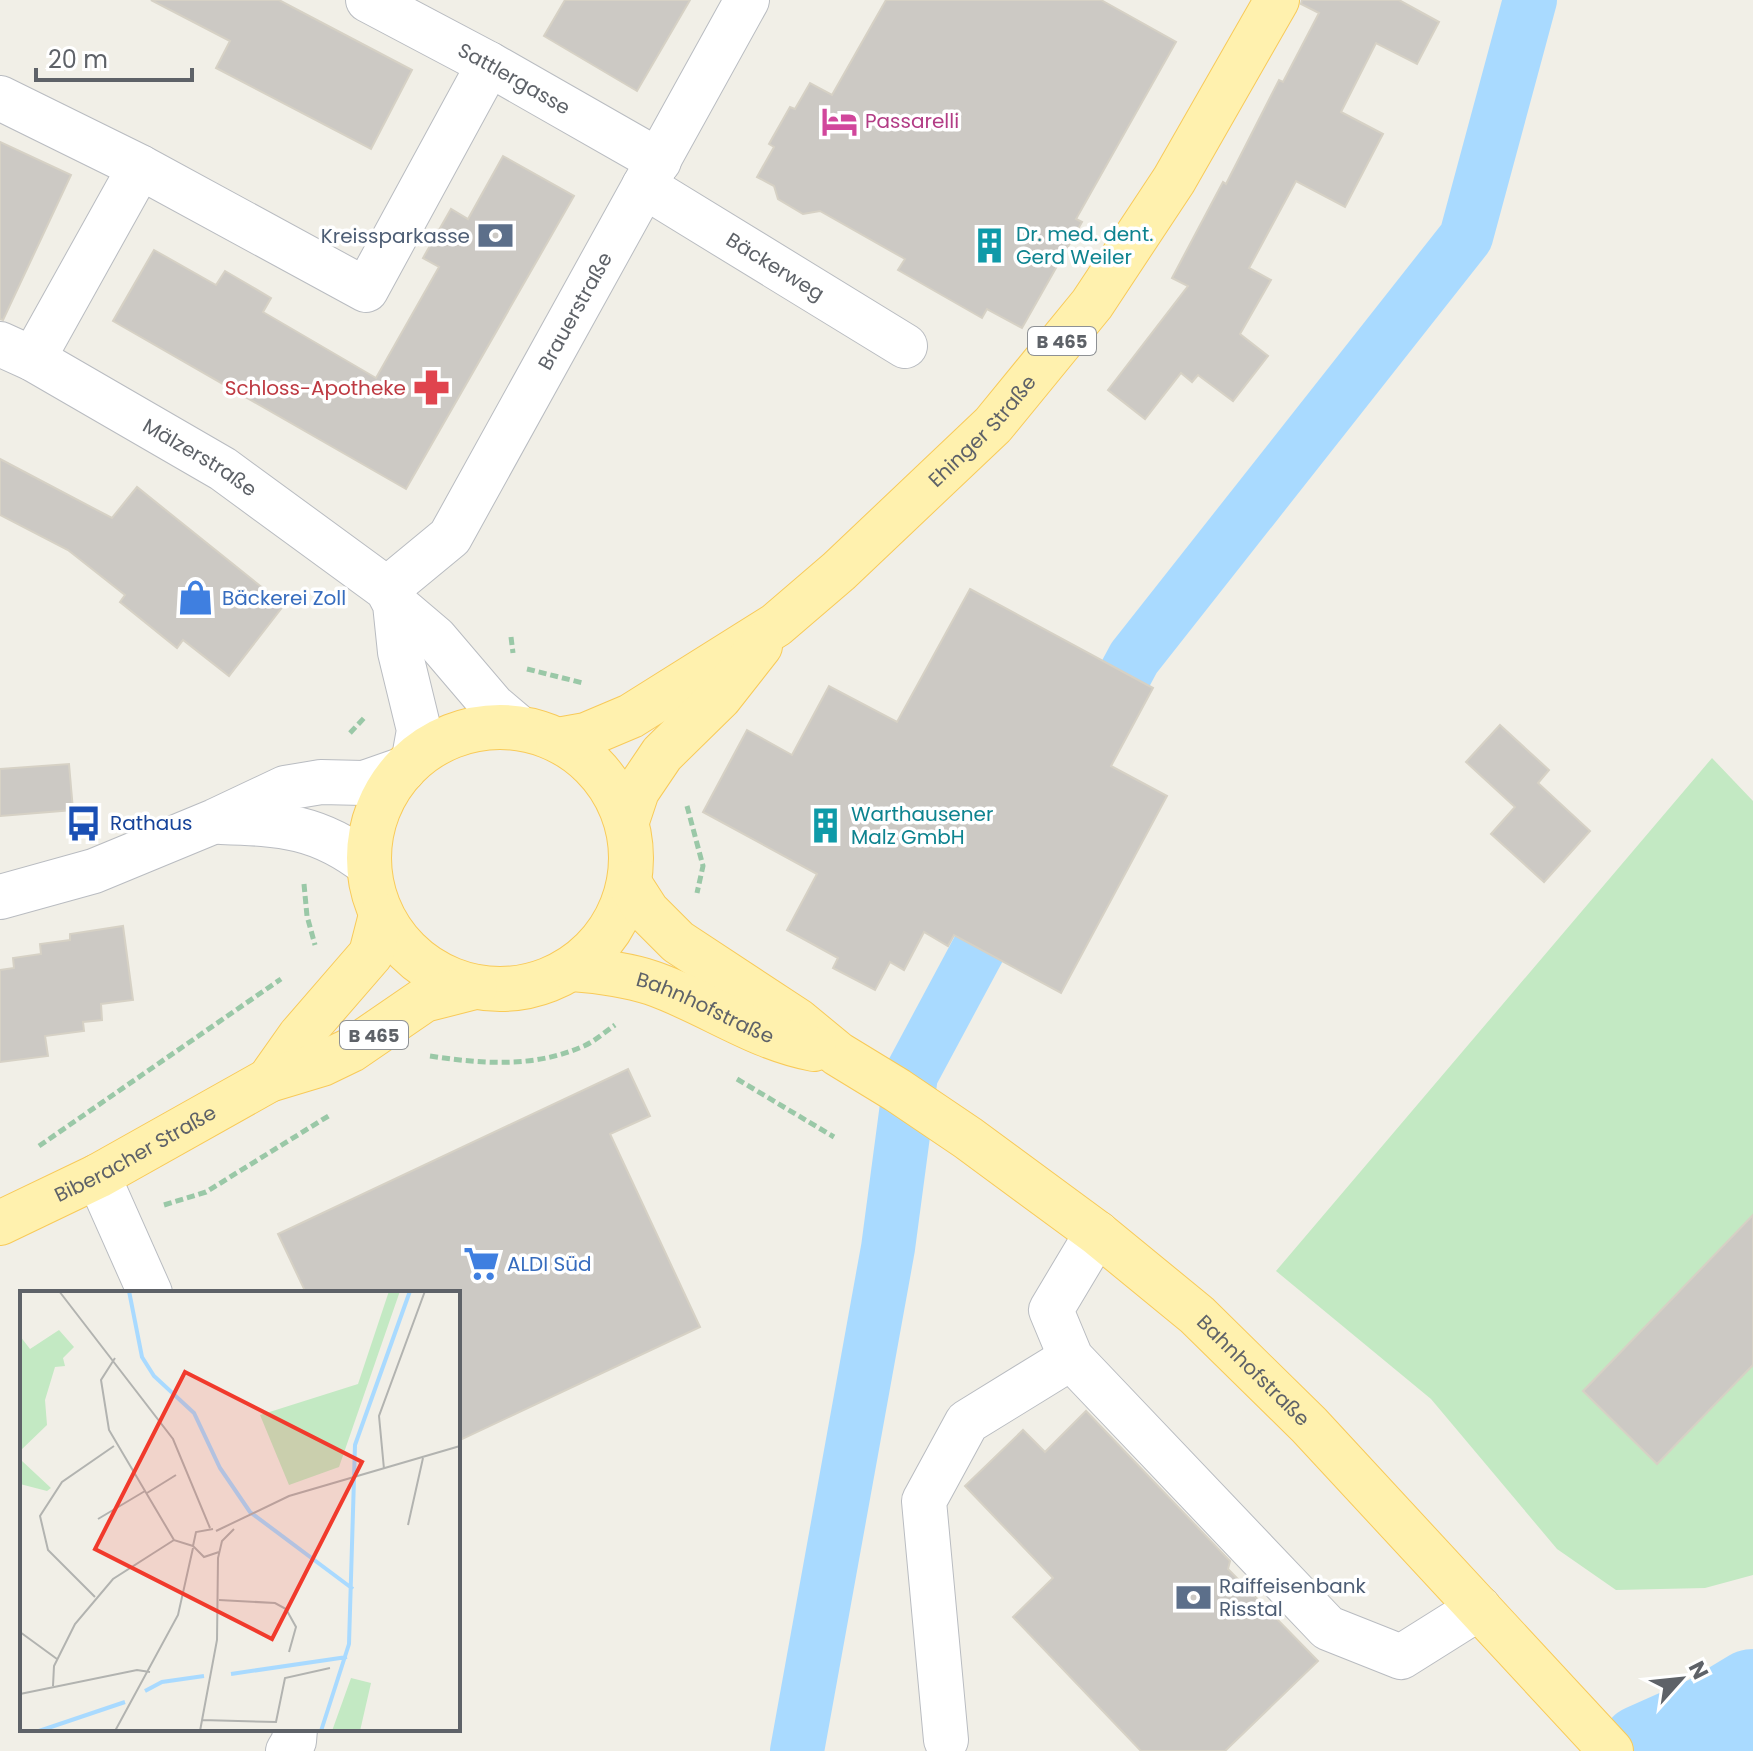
<svg xmlns="http://www.w3.org/2000/svg" width="1753" height="1751" viewBox="0 0 1753 1751" font-family="Poppins,sans-serif">
<style>
.green{fill:#c3e9c3}
.lines{fill:none;stroke-linecap:round;stroke-linejoin:round}
.canal{stroke:#a9daff;stroke-width:54}
.river{stroke:#a9daff;stroke-width:94}
.building{fill:#ccc9c4;stroke:#d6d1c5;stroke-width:2}
.minor-casing{stroke:#b9bcc1;stroke-width:46}
.major-casing{stroke:#f8ca59;stroke-width:46}
.path{stroke:#9ac8a7;stroke-width:5;stroke-dasharray:8 4;stroke-linecap:butt}
.minor{stroke:#fff;stroke-width:44}
.major{stroke:#fff1ae;stroke-width:44}
.labels{text-anchor:middle;dominant-baseline:central;stroke-width:7;stroke-linejoin:round;paint-order:stroke}
.shield{fill:#fff;stroke:#8e9195;stroke-width:2}
.shield-label{font-size:18px;font-weight:bold;fill:#5e6268}
.street-label{font-size:20px;fill:#5e6268;stroke:#fff}
.hotel-label{font-size:20px;fill:#b23c85;stroke:#fff;text-anchor:start}
.culture-label{font-size:20px;fill:#0d838f;stroke:#fff;text-anchor:start}
.service-label{font-size:20px;fill:#4e5e75;stroke:#fff;text-anchor:end}
.health-label{font-size:20px;fill:#be3a42;stroke:#fff;text-anchor:end}
.shop-label{font-size:20px;fill:#366cbe;stroke:#fff;text-anchor:start}
.transit-label{font-size:20px;fill:#164399;stroke:#fff;text-anchor:start}
.inset-river{fill:none;stroke:#a9daff;stroke-width:4}
.inset-road{fill:none;stroke:#b2b3b0;stroke-width:2}
.view{fill:#f13a2c;fill-opacity:0.15;stroke:#f13a2c;stroke-width:4}
.inset-edge{fill:none;stroke:#5e6268;stroke-width:4}
</style>
<rect width="100%" height="100%" fill="#f1efe7"/>
<path class="green" d="M1712,758L1753,801V1575L1705,1588L1616,1590L1557,1549L1431,1399L1276,1271Z"/>
<g class="lines">
<g class="canal">
<path d="M1091,738L1134,658L1466,237L1530,0"/>
<path d="M797,1751L888,1248L911,1075L1014,883"/>
</g>
<path class="river" d="M1645,1751L1710,1722L1753,1696"/>
</g>
<g class="building">
<path d="M151,0H279L412,70L371,149L216,68L230,41Z"/>
<path d="M565,0H690L637,91L544,36Z"/>
<path d="M886,0H1101L1176,42L1076,219L1082,222L1022,328L987,309L982,318L898,270L905,259L820,211L803,214L778,199L774,186L757,177L774,147L769,144L790,107L795,109L810,83L832,95Z"/>
<path d="M1302,0H1399L1439,22L1417,64L1376,43L1341,112L1383,134L1345,207L1296,181L1249,268L1271,280L1240,334L1268,356L1233,401L1198,375L1192,382L1181,373L1145,419L1108,390L1188,286L1172,278L1223,182L1226,184L1279,80L1283,82L1319,13L1301,4Z"/>
<path d="M0,142L71,175L3,320L0,319Z"/>
<path d="M503,156L574,196L406,489L113,321L154,250L216,285L225,271L271,298L263,312L376,378L439,267L423,258L451,209L468,219Z"/>
<path d="M0,459L112,518L137,487L284,605L229,676L183,640L177,648L120,602L125,595L68,550L0,515Z"/>
<path d="M970,589L1153,688L1111,766L1167,796L1061,993L954,935L948,946L924,932L904,970L890,962L875,990L833,968L838,958L787,930L817,874L703,812L747,730L792,755L829,686L897,722Z"/>
<path d="M1500,725L1549,770L1538,783L1590,831L1544,882L1491,834L1515,807L1466,762Z"/>
<path d="M69,764L73,810L0,816V769Z"/>
<path d="M123,926L133,1000L101,1004L102,1020L83,1022L84,1031L45,1036L48,1056L0,1062V970L14,968L13,958L41,954L40,944L70,940V934Z"/>
<path d="M628,1069L650,1116L610,1134L700,1327L458,1441V1293H306L278,1234Z"/>
<path d="M1753,1215V1365L1657,1464L1583,1391Z"/>
<path d="M1086,1411L1230,1561L1228,1569L1318,1661L1225,1751H1141L1013,1617L1053,1578L965,1486L1023,1430L1045,1452Z"/>
</g>
<g class="lines">
<defs>
<g id="minor">
<path id="s1" d="M368,0L489,64L659,161"/>
<path d="M0,98L140,167L366,290L489,64"/>
<path id="s2" d="M644,186L905,346"/>
<path id="s3" d="M0,344L33,359L223,469L387,589L395,604L400,652L419,730L414,758"/>
<path d="M33,359L140,167"/>
<path id="s4" d="M387,589L450,537L747,0"/>
<path d="M395,604L435,638L493,706L518,727"/>
<path d="M221,822C282,824 319,826 369,865"/>
<path d="M0,897L94,871L215,821L285,788L321,782L364,783L404,769"/>
<path d="M98,1176L150,1293"/>
<path d="M1097,1233L1051,1310L1071,1358L1328,1628L1401,1657L1479,1608"/>
<path d="M946,1740L924,1501L967,1422L1071,1358"/>
<path d="M288,1751L294,1741L295,1729"/>
</g>
<g id="major">
<circle cx="500" cy="858" r="131"/>
<path id="s5" d="M558,740L586,735L631,716L776,625L839,571L993,425L1092,304L1174,180L1277,0"/>
<path d="M627,821L637,791L662,754L720,697L760,646"/>
<path id="s6" d="M629,883L647,911L678,942L798,1021L838,1054L897,1090L968,1138L1097,1233L1197,1315L1309,1425L1611,1751"/>
<path id="s7" d="M572,969C599,971 625,974 652,983C707,1002 755,1038 814,1049"/>
<path d="M269,1080L300,1036L371,954L381,915"/>
<path id="s8" d="M0,1223L98,1176L269,1080L322,1064L351,1050L424,1000L475,987"/>
</g>
</defs>
<use href="#minor" class="minor-casing"/>
<use href="#major" class="major-casing"/>
<g class="path">
<path d="M511,637L513,653"/>
<path d="M527,669L583,683"/>
<path d="M350,733L365,717"/>
<path d="M687,806L703,866L697,893"/>
<path d="M304,884L307,916L315,945"/>
<path d="M430,1056C483,1064 534,1068 584,1046C595,1041 605,1032 615,1025"/>
<path d="M737,1079L834,1137"/>
<path d="M39,1146L281,979"/>
<path d="M164,1205L206,1192L330,1115"/>
</g>
<use href="#minor" class="minor"/>
<use href="#major" class="major"/>
</g>
<defs>
<symbol id="hotel-bare" viewBox="-9 -9 18 18"><path d="M-6-4.5h1.5V1H6V5H4.5V3h-9V5H-6ZM-4 0a1.8 1.8 0 1 1 3.6 0ZM.5 0V-2.5h3Q6-2.5 6 0Z" fill="#d1479c" stroke="#fff" stroke-width="2.5" paint-order="stroke"/></symbol>
<symbol id="bank-bare" viewBox="-9 -9 18 18"><path d="M-6-4H6V4H-6ZM0-2.3a2.3 2.3 0 1 0 0 4.6a2.3 2.3 0 1 0 0-4.6Z" fill="#5c6f8a" stroke="#fff" stroke-width="2.5" paint-order="stroke"/></symbol>
<symbol id="building-bare" viewBox="-9 -9 18 18"><path d="M-4-6H4V6H1V3H-1V6H-4ZM-2.5-4.3h1.7v1.8h-1.7ZM.8-4.3h1.7v1.8H.8ZM-2.5-1h1.7V.8h-1.7ZM.8-1h1.7V.8H.8Z" fill="#0f9aa8" stroke="#fff" stroke-width="2.5" paint-order="stroke"/></symbol>
<symbol id="pharmacy-bare" viewBox="-9 -9 18 18"><path d="M-2-6h4v4h4v4h-4v4h-4v-4h-4v-4h4Z" fill="#e0444e" stroke="#fff" stroke-width="2.5" paint-order="stroke"/></symbol>
<symbol id="shop-bare" viewBox="-9 -9 18 18"><path d="M-5-2.5h2.3a2.7 3.5 0 0 1 5.4 0H5L5.5 6h-11ZM-1.5-2.5h3a1.5 2.3 0 0 0-3 0Z" fill="#3f7fe0" stroke="#fff" stroke-width="2.5" paint-order="stroke"/></symbol>
<symbol id="bus-bare" viewBox="-9 -9 18 18"><path d="M-5-6H5V4H4V6H2V4H-2V6H-4V4H-5ZM-3.5-4V0h7V-4ZM-3.5 1.2v1.5H-2V1.2ZM2 1.2v1.5H3.5V1.2Z" fill="#1a4fb4" stroke="#fff" stroke-width="2.5" paint-order="stroke"/></symbol>
<symbol id="supermarket-bare" viewBox="-9 -9 18 18"><path d="M-6-5.5h2.5l.6 2H6L4.5 2H-2.5L-4.4-4H-6ZM-1.5 3.2a1.3 1.3 0 1 0 .1 0ZM3 3.2a1.3 1.3 0 1 0 .1 0Z" fill="#3f7fe0" stroke="#fff" stroke-width="2.5" paint-order="stroke"/></symbol>
</defs>
<g fill-rule="evenodd">
<use href="#hotel-bare" x="814" y="96" width="51" height="51"/>
<use href="#bank-bare" x="470" y="210" width="51" height="51"/>
<use href="#building-bare" x="964" y="220" width="51" height="51"/>
<use href="#pharmacy-bare" x="406" y="362" width="51" height="51"/>
<use href="#shop-bare" x="170" y="572" width="51" height="51"/>
<use href="#bus-bare" x="58" y="798" width="51" height="51"/>
<use href="#building-bare" x="800" y="800" width="51" height="51"/>
<use href="#supermarket-bare" x="456" y="1238" width="51" height="51"/>
<use href="#bank-bare" x="1168" y="1572" width="51" height="51"/>
</g>
<g class="labels">
<g class="shield">
<rect x="1028" y="327" width="68" height="28" rx="6"/>
<rect x="340" y="1021" width="68" height="28" rx="6"/>
</g>
<g class="shield-label">
<text x="1062" y="341">B 465</text>
<text x="374" y="1035">B 465</text>
</g>
<g class="street-label">
<text stroke="none"><textPath href="#s1" startOffset="166">Sattlergasse</textPath></text>
<text stroke="none"><textPath href="#s2" startOffset="154">Bäckerweg</textPath></text>
<text stroke="none"><textPath href="#s4" startOffset="340">Brauerstraße</textPath></text>
<text stroke="none"><textPath href="#s5" startOffset="532">Ehinger Straße</textPath></text>
<text stroke="none"><textPath href="#s3" startOffset="230">Mälzerstraße</textPath></text>
<text stroke="none"><textPath href="#s7" startOffset="140">Bahnhofstraße</textPath></text>
<text stroke="none"><textPath href="#s8" startOffset="152">Biberacher Straße</textPath></text>
<text stroke="none"><textPath href="#s6" startOffset="796">Bahnhofstraße</textPath></text>
</g>
<g class="hotel-label">
<text x="865" y="121">Passarelli</text>
</g>
<g class="culture-label">
<text x="1016" y="234">Dr. med. dent.<tspan x="1016" dy="23">Gerd Weiler</tspan></text>
<text x="851" y="814">Warthausener<tspan x="851" dy="23">Malz GmbH</tspan></text>
</g>
<g class="service-label">
<text x="470" y="236">Kreissparkasse</text>
<text x="1219" y="1586" text-anchor="start">Raiffeisenbank<tspan x="1219" dy="23">Risstal</tspan></text>
</g>
<g class="health-label">
<text x="406" y="388">Schloss-Apotheke</text>
</g>
<g class="shop-label">
<text x="222" y="598">Bäckerei Zoll</text>
<text x="507" y="1264">ALDI Süd</text>
</g>
<g class="transit-label">
<text x="110" y="823">Rathaus</text>
</g>
</g>
<g transform="translate(20 1291)">
<rect width="440" height="440" fill="#f1efe7"/>
<path d="M369,0H380L319,176L269,194L240,124L338,93ZM39,39L54,56L43,67L45,75L35,76L25,109L27,134L0,160V45L10,58ZM2,170L31,197L27,200L0,193ZM331,387L351,392L340,440H312Z" fill="#c3e9c3"/>
<path class="inset-river" d="M109,0L122,66L134,85L174,122L200,177L230,221L333,298M211,383L327,366M125,400L142,391L184,385M19,440L105,411M301,440L329,353L335,154L390,0"/>
<path class="inset-road" d="M39,0L153,148L190,237M95,67L81,89L89,139L154,249M364,178L359,125L405,0M127,202L156,184M78,228L125,200M388,234L403,167M193,238L176,241L173,255L184,266L199,261M196,240L269,205L440,155M75,306L28,259L20,225L42,191L94,155M199,309L255,312L266,318L276,336L269,361M0,341L37,368M33,395L34,375L55,333L93,288L154,249L173,255M0,403L117,379L130,381M182,429L256,431L265,387L310,377M95,440L158,324L173,257M180,440L197,349L198,267L202,250L214,238"/>
<path class="view" d="M165,81L342,171L252,348L75,258Z"/>
<rect width="440" height="440" class="inset-edge"/>
</g>
<g transform="translate(1681 1679) rotate(63)" stroke="#ffffff" stroke-width="6" paint-order="stroke">
<path d="M0-6L14 30L0 20L-14 30Z" fill="#5e6268"/>
<text y="-12" font-size="22" font-weight="bold" text-anchor="middle" fill="#5e6268">N</text>
</g>
<path d="M36 68v12h156v-12" fill="none" stroke="#5e6268" stroke-width="4"/>
<text x="48" y="68" font-size="24" fill="#5e6268" stroke="#ffffff" stroke-width="6" paint-order="stroke">20 m</text>
</svg>
